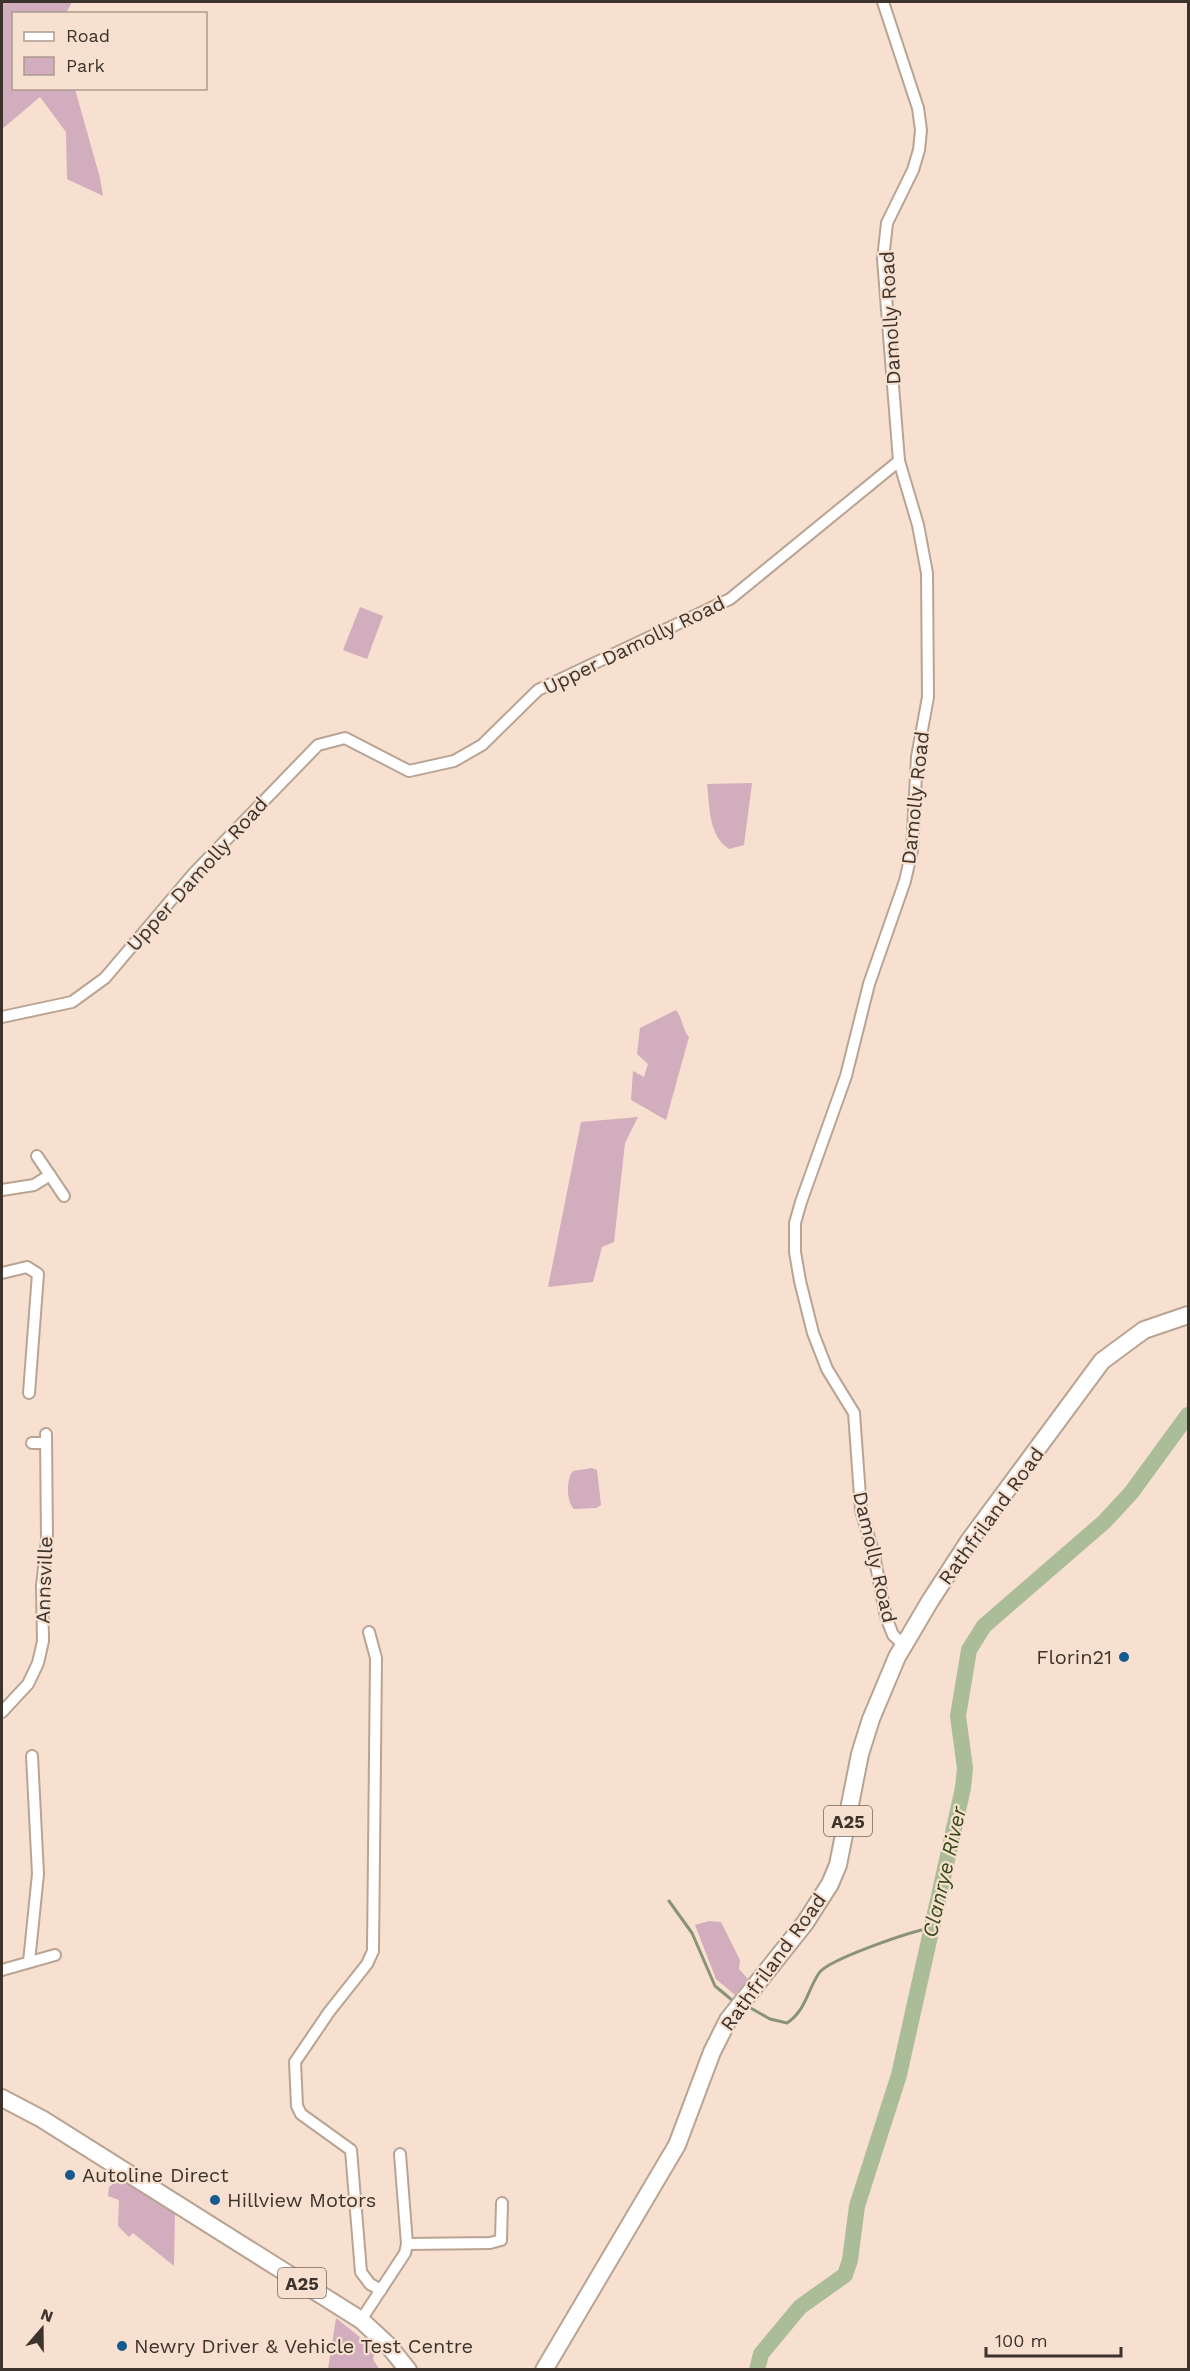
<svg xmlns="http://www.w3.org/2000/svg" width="1190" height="2371" viewBox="0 0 1190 2371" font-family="'Work Sans',sans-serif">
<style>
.green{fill:#d2adbd}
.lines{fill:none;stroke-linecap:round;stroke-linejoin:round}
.stream{stroke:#899378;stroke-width:3}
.river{stroke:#aabc98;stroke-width:16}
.minor-casing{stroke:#b9a493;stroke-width:14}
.primary-casing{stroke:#b9a493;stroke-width:20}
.minor{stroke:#fff;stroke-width:10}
.primary{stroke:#fff;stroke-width:16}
.poi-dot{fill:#165b90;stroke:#f7e0cf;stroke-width:2}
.labels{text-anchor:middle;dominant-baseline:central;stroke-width:4.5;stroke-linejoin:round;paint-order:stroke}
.shield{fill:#f7e0cf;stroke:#74675d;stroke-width:1.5}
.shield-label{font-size:18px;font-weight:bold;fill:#3c332c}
.street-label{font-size:20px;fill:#3c332c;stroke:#f7e0cf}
.poi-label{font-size:20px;fill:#3c332c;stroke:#f7e0cf;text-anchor:start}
.water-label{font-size:21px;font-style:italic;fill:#344b16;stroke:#f7e0cf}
</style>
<rect width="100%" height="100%" fill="#f7e0cf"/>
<g class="green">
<path d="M2,2H72L66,13L14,14V88L75,89L100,178L103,196L67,179L66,132L40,97L2,129Z"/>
<path d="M360,607L383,616L367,659L343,650Z"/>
<path d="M752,783L744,845L729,849C708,835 710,807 707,784Z"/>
<path d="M676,1010C683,1019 682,1029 689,1037L666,1120L631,1100L633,1071L644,1077L648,1064L637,1054L640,1028Z"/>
<path d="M638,1117L625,1143L614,1242L602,1247L593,1282L548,1287L581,1122Z"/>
<path d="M592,1468L597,1470L601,1505L596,1508L574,1509C566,1501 566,1479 573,1471Z"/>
<path d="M709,1921L721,1922L740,1960L739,1969L748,1979L735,1995L716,1979L695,1925Z"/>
<path d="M115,2182H127L175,2211L174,2266L133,2233L129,2237L118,2226L119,2200L108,2196L109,2187Z"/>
<path d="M336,2318L376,2350L373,2359L379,2369H328Z"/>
</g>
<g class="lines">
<g class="stream">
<path d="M669,1901L692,1933L715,1986L732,2000"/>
<path d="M747,2006L770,2019L787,2023C806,2010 807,1991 819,1973C829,1959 912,1931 931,1928"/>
</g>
<path class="river" d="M757,2370L761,2354L800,2307L845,2275L850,2260L857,2206L899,2075L963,1788L965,1768L958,1716L969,1650L984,1626L1104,1522L1131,1493L1188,1415"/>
<defs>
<g id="minor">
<path d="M883,2L918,108L921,130L919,150L913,170L887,223L883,259L899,461L918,525L927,573L928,697L917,757L912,850L905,881L869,984L846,1076L801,1202L795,1223V1252L800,1281L813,1333L827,1369L854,1413L861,1510L874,1555L886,1617L893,1635L904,1645"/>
<path d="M2,1017L72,1002L105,978L194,873L318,745L345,738L409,771L454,761L482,745L538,690L730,599L899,461"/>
<path d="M37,1156L64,1196"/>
<path d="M2,1190L34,1185L50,1175"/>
<path d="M2,1273L27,1267L38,1274L29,1393"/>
<path d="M32,1443H46"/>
<path d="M369,1632L376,1658L373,1951L367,1964L329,2012L295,2062L297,2106L301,2114L351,2150L361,2272L370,2284L381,2290"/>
<path d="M2,1712L28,1684L38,1663L43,1641L42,1586L47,1540L46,1434"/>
<path d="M29,1962L38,1874L32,1756"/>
<path d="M2,1970L55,1955"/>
<path d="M407,2244L490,2243L501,2240L502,2203"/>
<path d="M361,2320L405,2253L407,2244L400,2154"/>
</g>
<g id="primary">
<path d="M2,2098L42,2119L361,2320L388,2345L408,2370"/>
<path d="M544,2370L677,2145L712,2052L728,2020L805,1923L830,1884L838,1865L860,1754L871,1719L897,1657L930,1601L969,1541L1102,1361L1144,1330L1188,1315"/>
</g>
</defs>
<use href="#minor" class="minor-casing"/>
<use href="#primary" class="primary-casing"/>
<use href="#minor" class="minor"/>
<use href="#primary" class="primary"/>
</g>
<g class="poi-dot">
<circle cx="1124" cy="1657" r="6"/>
<circle cx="70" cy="2175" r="6"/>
<circle cx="215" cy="2200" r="6"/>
<circle cx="122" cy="2346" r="6"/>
</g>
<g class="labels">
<g class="shield">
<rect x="824" y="1806" width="48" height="30" rx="4.5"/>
<rect x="278" y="2268" width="48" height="30" rx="4.5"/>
</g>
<g class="shield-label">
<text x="848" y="1821">A25</text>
<text x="302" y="2283">A25</text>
</g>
<g class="street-label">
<text transform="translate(890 318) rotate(-93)">Damolly Road</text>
<text transform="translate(634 645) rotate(-26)">Upper Damolly Road</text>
<text transform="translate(915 798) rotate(-84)">Damolly Road</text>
<text transform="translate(197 874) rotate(-48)">Upper Damolly Road</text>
<text transform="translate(991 1516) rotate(-54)">Rathfriland Road</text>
<text transform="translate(875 1557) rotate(77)">Damolly Road</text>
<text transform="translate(44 1580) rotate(-88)">Annsville</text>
<text transform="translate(773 1962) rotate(-54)">Rathfriland Road</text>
</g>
<g class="poi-label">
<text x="1112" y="1657" text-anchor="end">Florin21</text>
<text x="82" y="2175">Autoline Direct</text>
<text x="227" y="2200">Hillview Motors</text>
<text x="134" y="2346">Newry Driver &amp; Vehicle Test Centre</text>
</g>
<g class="water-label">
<text transform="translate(944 1872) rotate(-77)">Clanrye River</text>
</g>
</g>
<rect width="1190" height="2371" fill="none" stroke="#3c332c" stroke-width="6"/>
<rect x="12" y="12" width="195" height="78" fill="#f7e0cf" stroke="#ac9b8e" stroke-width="1.5"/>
<rect x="24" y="32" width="30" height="9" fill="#ffffff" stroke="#ac9b8e" stroke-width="1.5"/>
<text x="66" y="42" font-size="18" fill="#3c332c">Road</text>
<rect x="24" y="57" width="30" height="18" fill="#d2adbd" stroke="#ac9b8e" stroke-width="1.5"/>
<text x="66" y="72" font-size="18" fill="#3c332c">Park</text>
<g transform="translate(42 2329) rotate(20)" stroke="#f7e0cf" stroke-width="4.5" paint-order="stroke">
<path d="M0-4.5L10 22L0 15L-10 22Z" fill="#3c332c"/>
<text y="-9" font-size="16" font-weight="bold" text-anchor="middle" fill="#3c332c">N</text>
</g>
<path d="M986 2347v9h135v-9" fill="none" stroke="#3c332c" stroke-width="3"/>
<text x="995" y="2347" font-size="18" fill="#3c332c" stroke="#f7e0cf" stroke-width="4.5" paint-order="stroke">100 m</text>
</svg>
